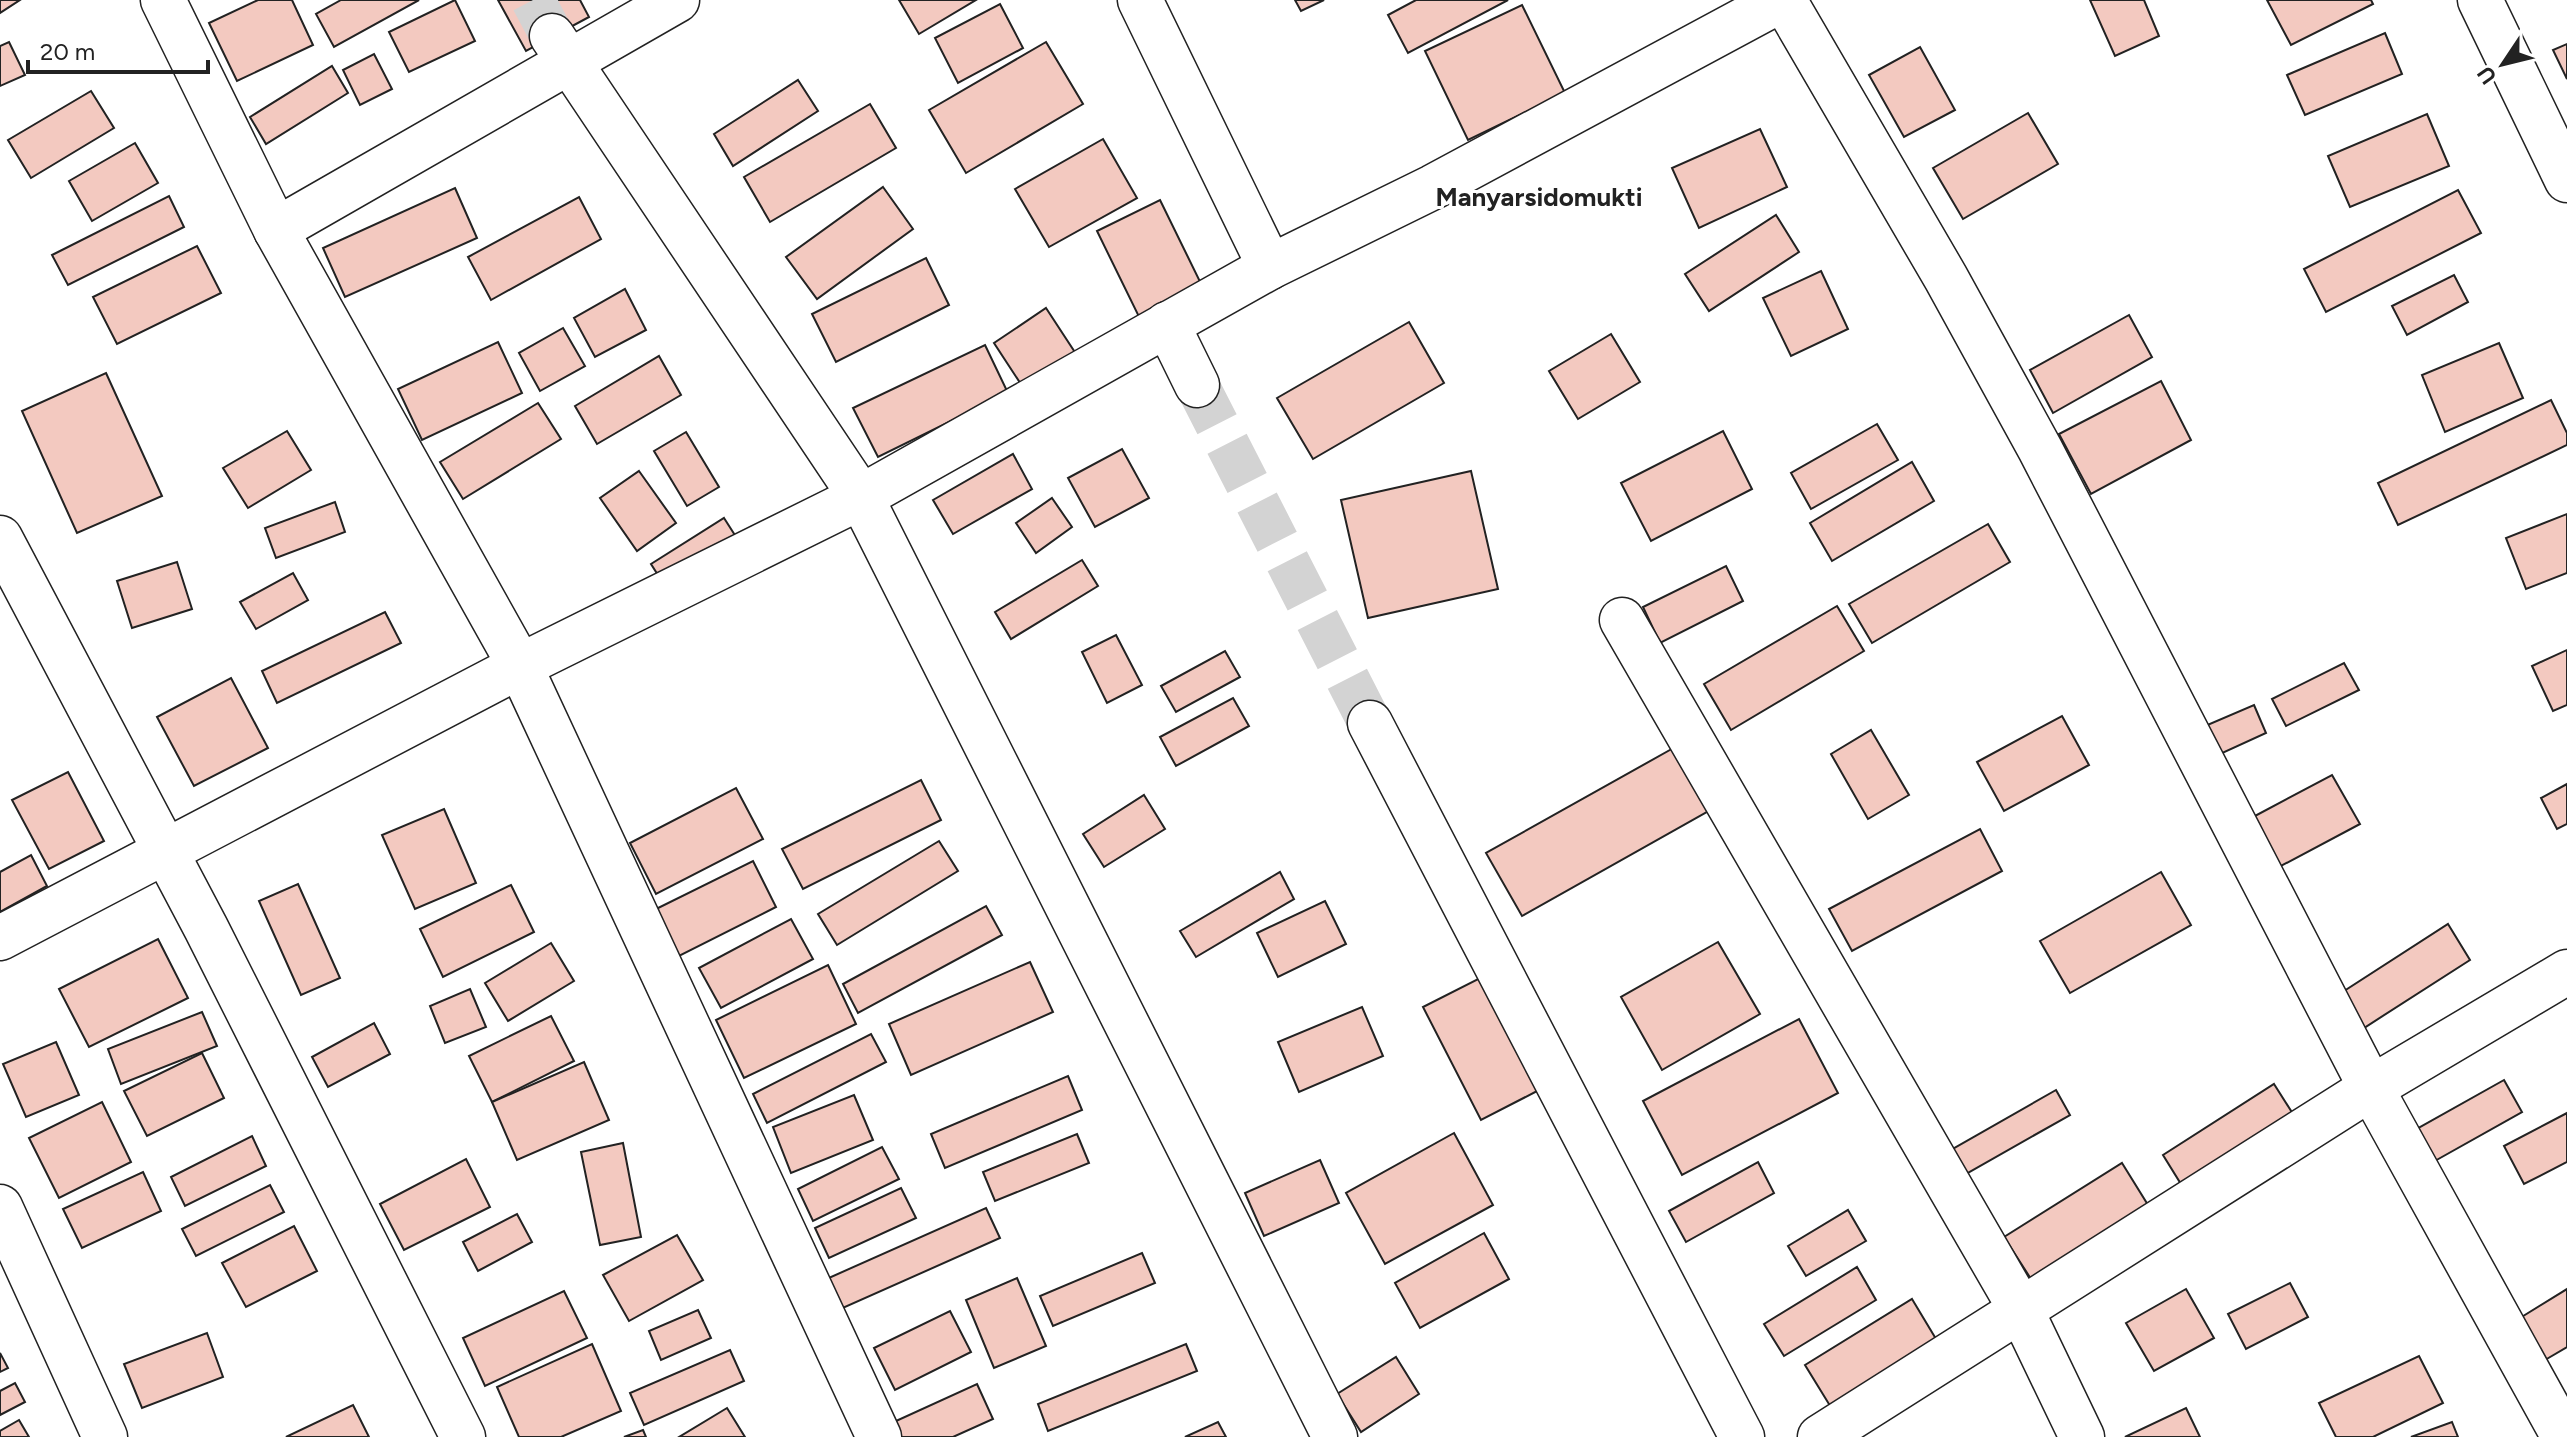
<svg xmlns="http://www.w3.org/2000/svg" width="2567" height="1437" viewBox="0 0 2567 1437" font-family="Figtree,sans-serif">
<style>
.building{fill:#f3c9c0;stroke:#222;stroke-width:2}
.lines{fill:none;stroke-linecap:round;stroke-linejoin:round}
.street-tunnel{stroke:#d3d3d3;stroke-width:44;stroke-dasharray:44 22;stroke-linecap:butt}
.street-casing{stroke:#222;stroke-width:47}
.street{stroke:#fff;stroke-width:44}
.labels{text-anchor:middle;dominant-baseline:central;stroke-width:6;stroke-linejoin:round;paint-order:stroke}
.quarter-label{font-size:26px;font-weight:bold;fill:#222;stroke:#fff}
</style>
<rect width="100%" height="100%" fill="#fff"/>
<g class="building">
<path d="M0,0H20L0,13Z"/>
<path d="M258,0H292L313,45L237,81L209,23Z"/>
<path d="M341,0H419L334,47L316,14Z"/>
<path d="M455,0L475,41L409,72L389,32Z"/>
<path d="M498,0H580L589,17L526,51Z"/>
<path d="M899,0H976L919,34Z"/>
<path d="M1295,0H1324L1301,11Z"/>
<path d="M1416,0H1508L1408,53L1388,15Z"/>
<path d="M2090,0H2144L2159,36L2115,56Z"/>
<path d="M2267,0H2371L2373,4L2291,45Z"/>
<path d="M1000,4L1023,48L958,83L935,38Z"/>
<path d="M1522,5L1565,93L1468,140L1425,51Z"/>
<path d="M2385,33L2402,74L2305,115L2287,75Z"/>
<path d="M9,42L25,75L0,86V46Z"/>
<path d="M1046,42L1083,104L966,173L929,110Z"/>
<path d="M2567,44V79L2553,50Z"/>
<path d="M1920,47L1955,110L1904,137L1869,75Z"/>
<path d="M374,54L392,89L360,105L343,70Z"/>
<path d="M332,66L348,93L266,144L250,117Z"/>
<path d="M798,80L818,111L733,166L714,134Z"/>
<path d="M91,91L114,128L31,178L8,140Z"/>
<path d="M870,104L896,148L770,222L744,177Z"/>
<path d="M2028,113L2058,164L1963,219L1933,168Z"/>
<path d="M2427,114L2449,166L2350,207L2328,156Z"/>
<path d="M1760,129L1787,187L1699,228L1672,168Z"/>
<path d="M1103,139L1137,198L1049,247L1015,189Z"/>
<path d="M135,143L158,183L92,221L69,181Z"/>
<path d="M883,187L913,229L817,299L786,257Z"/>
<path d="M455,188L477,238L345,297L323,248Z"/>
<path d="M2458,190L2481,233L2326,312L2304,269Z"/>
<path d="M169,196L184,227L68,285L52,255Z"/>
<path d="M579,197L601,239L491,300L468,257Z"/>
<path d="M1160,200L1208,298L1145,329L1097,231Z"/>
<path d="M1776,215L1799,252L1709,311L1685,274Z"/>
<path d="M197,246L221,293L117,344L93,297Z"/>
<path d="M926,258L949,305L836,362L812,314Z"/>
<path d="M1821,271L1848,329L1791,356L1763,298Z"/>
<path d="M2454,275L2468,302L2407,335L2392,306Z"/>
<path d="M625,289L646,330L595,357L574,318Z"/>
<path d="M1046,308L1080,360L1028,395L994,343Z"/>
<path d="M2129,315L2152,357L2053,413L2030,370Z"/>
<path d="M1409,322L1444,383L1313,459L1277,398Z"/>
<path d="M563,328L585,366L540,391L519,353Z"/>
<path d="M1611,334L1640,382L1578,419L1549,371Z"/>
<path d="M498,342L522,393L422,440L398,389Z"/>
<path d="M2499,343L2523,398L2445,432L2422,375Z"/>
<path d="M985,345L1008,393L878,457L853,408Z"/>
<path d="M659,356L681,395L597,444L575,406Z"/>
<path d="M106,373L162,496L77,533L22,411Z"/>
<path d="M2161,381L2191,440L2091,494L2059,434Z"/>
<path d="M2551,400L2567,433V445L2398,525L2378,483Z"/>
<path d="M538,403L561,439L463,499L440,462Z"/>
<path d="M1877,424L1898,460L1811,509L1791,473Z"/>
<path d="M287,431L311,470L248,508L223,468Z"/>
<path d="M1723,431L1752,489L1651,541L1621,483Z"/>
<path d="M686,432L719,487L687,506L654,451Z"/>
<path d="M1122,449L1149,498L1095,527L1068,478Z"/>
<path d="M1013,454L1032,489L953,534L933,500Z"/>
<path d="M1912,462L1934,501L1832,561L1810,523Z"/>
<path d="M639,471L676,523L637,551L600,498Z"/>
<path d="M1471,471L1498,589L1368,618L1341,500Z"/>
<path d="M1052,498L1072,527L1036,553L1016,523Z"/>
<path d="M335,502L345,532L276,558L265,528Z"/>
<path d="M2567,514V573L2526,589L2506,538Z"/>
<path d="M724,518L738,540L665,586L651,564Z"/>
<path d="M1988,524L2010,562L1872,643L1849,604Z"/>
<path d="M1082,560L1098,586L1011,639L995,612Z"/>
<path d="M177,562L192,609L132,628L117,581Z"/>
<path d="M1726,566L1743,601L1660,643L1643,607Z"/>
<path d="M293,573L308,600L256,629L240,602Z"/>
<path d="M1837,606L1864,651L1731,730L1704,684Z"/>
<path d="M385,612L401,643L277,703L262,671Z"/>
<path d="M1116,635L1142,685L1107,703L1082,652Z"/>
<path d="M2567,650V705L2553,711L2532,666Z"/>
<path d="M1225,651L1240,677L1176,712L1161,686Z"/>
<path d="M2344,663L2359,690L2286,726L2272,699Z"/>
<path d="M231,678L268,748L194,786L157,717Z"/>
<path d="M1233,698L1249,726L1176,766L1160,737Z"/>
<path d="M2254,705L2266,733L2218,755L2205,726Z"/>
<path d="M2062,716L2089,765L2004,811L1977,762Z"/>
<path d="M1871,730L1909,795L1868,819L1831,754Z"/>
<path d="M1677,746L1712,809L1522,916L1486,853Z"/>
<path d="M68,772L104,841L49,869L12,800Z"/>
<path d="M2332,775L2360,824L2279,867L2253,817Z"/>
<path d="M921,780L941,820L803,889L782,849Z"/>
<path d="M2567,784V824L2557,829L2541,798Z"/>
<path d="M736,788L763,839L656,894L630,843Z"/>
<path d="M1144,795L1165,829L1104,867L1083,834Z"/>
<path d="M444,809L476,883L415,909L382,835Z"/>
<path d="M1980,829L2002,871L1852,951L1829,909Z"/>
<path d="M939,841L958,871L837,945L818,914Z"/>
<path d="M31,855L47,886L0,912V872Z"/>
<path d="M753,861L776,907L677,957L654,910Z"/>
<path d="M1280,872L1294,899L1196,957L1180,931Z"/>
<path d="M2161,872L2191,925L2070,993L2040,941Z"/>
<path d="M298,884L340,978L301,995L259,901Z"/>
<path d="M511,885L534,932L443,977L420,929Z"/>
<path d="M1325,901L1346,944L1278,977L1257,933Z"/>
<path d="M986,906L1002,935L858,1013L843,984Z"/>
<path d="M791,919L813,959L721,1008L699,968Z"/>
<path d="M2448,924L2470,960L2364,1028L2341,993Z"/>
<path d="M158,939L188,998L89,1047L59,989Z"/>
<path d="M1718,942L1760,1014L1662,1070L1621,997Z"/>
<path d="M551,943L574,981L508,1021L485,983Z"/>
<path d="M1030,962L1053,1012L911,1075L889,1024Z"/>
<path d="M828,965L856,1024L744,1078L716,1020Z"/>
<path d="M1484,976L1541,1089L1481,1120L1423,1007Z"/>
<path d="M470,989L486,1027L445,1043L430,1006Z"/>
<path d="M1362,1007L1383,1056L1299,1092L1278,1042Z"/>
<path d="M202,1012L217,1046L121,1084L108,1049Z"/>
<path d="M551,1016L574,1061L492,1102L469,1056Z"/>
<path d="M1799,1019L1838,1093L1682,1175L1643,1101Z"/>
<path d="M374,1023L390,1054L328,1087L312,1057Z"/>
<path d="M871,1034L886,1062L767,1123L753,1094Z"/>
<path d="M56,1042L79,1095L26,1117L3,1064Z"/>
<path d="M202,1053L224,1098L147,1136L124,1091Z"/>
<path d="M584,1062L609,1120L517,1160L492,1102Z"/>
<path d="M1068,1076L1082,1110L945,1168L931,1134Z"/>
<path d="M2504,1080L2522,1112L2433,1162L2415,1130Z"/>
<path d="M2274,1084L2300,1125L2189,1197L2163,1155Z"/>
<path d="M2056,1090L2070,1115L1957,1179L1944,1154Z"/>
<path d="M854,1095L873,1140L791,1173L773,1127Z"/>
<path d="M102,1102L131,1162L59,1198L29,1138Z"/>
<path d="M2567,1113V1162L2524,1184L2504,1146Z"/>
<path d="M1454,1133L1493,1205L1385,1264L1346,1193Z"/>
<path d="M1077,1134L1089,1163L995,1201L983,1172Z"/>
<path d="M252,1136L266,1166L185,1206L171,1177Z"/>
<path d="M623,1143L641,1237L600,1245L581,1152Z"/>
<path d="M882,1147L899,1179L813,1221L798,1189Z"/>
<path d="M466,1159L490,1207L404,1250L380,1204Z"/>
<path d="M1320,1160L1339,1203L1264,1236L1245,1193Z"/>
<path d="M1758,1162L1774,1193L1686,1242L1669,1211Z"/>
<path d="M2122,1163L2148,1205L2031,1279L2004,1237Z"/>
<path d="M143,1172L161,1211L82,1248L63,1209Z"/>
<path d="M270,1185L284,1212L196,1256L182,1229Z"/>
<path d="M901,1188L916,1218L829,1258L815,1228Z"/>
<path d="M986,1208L1000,1238L836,1311L822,1281Z"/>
<path d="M1848,1210L1866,1241L1806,1276L1788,1246Z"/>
<path d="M517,1214L532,1242L478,1271L463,1242Z"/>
<path d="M294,1226L317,1271L246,1307L222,1263Z"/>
<path d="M1484,1233L1509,1279L1420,1328L1395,1283Z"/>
<path d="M677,1235L703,1280L629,1321L603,1275Z"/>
<path d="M1142,1253L1155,1283L1053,1326L1040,1296Z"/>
<path d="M1857,1267L1876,1300L1784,1356L1764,1324Z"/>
<path d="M1017,1278L1046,1346L994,1368L966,1300Z"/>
<path d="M2290,1283L2308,1317L2246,1349L2228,1314Z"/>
<path d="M2186,1289L2214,1338L2154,1371L2126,1323Z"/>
<path d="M2567,1289V1347L2545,1360L2520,1318Z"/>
<path d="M564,1291L587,1338L485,1386L463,1338Z"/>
<path d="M1912,1299L1939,1344L1832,1409L1805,1365Z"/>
<path d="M698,1310L711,1338L661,1360L649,1331Z"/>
<path d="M950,1311L971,1352L895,1390L874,1348Z"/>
<path d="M207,1333L223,1377L142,1408L124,1364Z"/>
<path d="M592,1344L621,1411L561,1437H519L497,1387Z"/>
<path d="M1186,1344L1197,1371L1048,1431L1038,1404Z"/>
<path d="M730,1350L744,1381L644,1425L630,1393Z"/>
<path d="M0,1353L8,1368L0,1372Z"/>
<path d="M2419,1356L2443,1403L2373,1437H2336L2319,1403Z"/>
<path d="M1396,1357L1419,1394L1361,1432L1337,1394Z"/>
<path d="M15,1383L25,1402L0,1415V1391Z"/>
<path d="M977,1384L993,1419L953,1437H891L885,1426Z"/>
<path d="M353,1405L369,1437H286Z"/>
<path d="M727,1408L745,1437H679Z"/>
<path d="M2186,1408L2200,1437H2125Z"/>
<path d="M19,1420L29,1437H0V1431Z"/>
<path d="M1218,1422L1226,1437H1185Z"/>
<path d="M2452,1422L2458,1437H2411Z"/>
<path d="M643,1430L646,1437H624Z"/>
</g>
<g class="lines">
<g class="street-tunnel">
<path d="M533,0L552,36"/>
<path d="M1197,385L1370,723"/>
</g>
<defs>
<g id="street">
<path d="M163,0L276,230L520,666L879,1437"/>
<path d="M1140,0L1270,267"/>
<path d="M1784,0L1946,278L2040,449L2371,1088L2564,1437"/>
<path d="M2480,0L2567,180"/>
<path d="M552,36L861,497L1335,1437"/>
<path d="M276,230L677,0"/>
<path d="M1167,324L1197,385"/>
<path d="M0,538L206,928L463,1437"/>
<path d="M1622,620L2020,1308L2082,1437"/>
<path d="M1370,723L1742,1437"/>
<path d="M0,938L520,666L861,497L1270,267L1433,187L1781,0"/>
<path d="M0,1207L105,1437"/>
<path d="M1820,1437L2371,1088L2567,972"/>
</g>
</defs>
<use href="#street" class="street-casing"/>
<use href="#street" class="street"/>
</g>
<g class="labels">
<g class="quarter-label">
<text x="1539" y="197">Manyarsidomukti</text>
</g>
</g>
<g transform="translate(2503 64) rotate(235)" stroke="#ffffff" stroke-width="6" paint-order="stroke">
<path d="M0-6L14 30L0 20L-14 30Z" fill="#222222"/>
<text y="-12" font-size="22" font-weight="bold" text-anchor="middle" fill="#222222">U</text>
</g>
<path d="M28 60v12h180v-12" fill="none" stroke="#222222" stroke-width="4"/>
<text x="40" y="60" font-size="24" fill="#222222" stroke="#ffffff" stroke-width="6" paint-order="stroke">20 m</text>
</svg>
